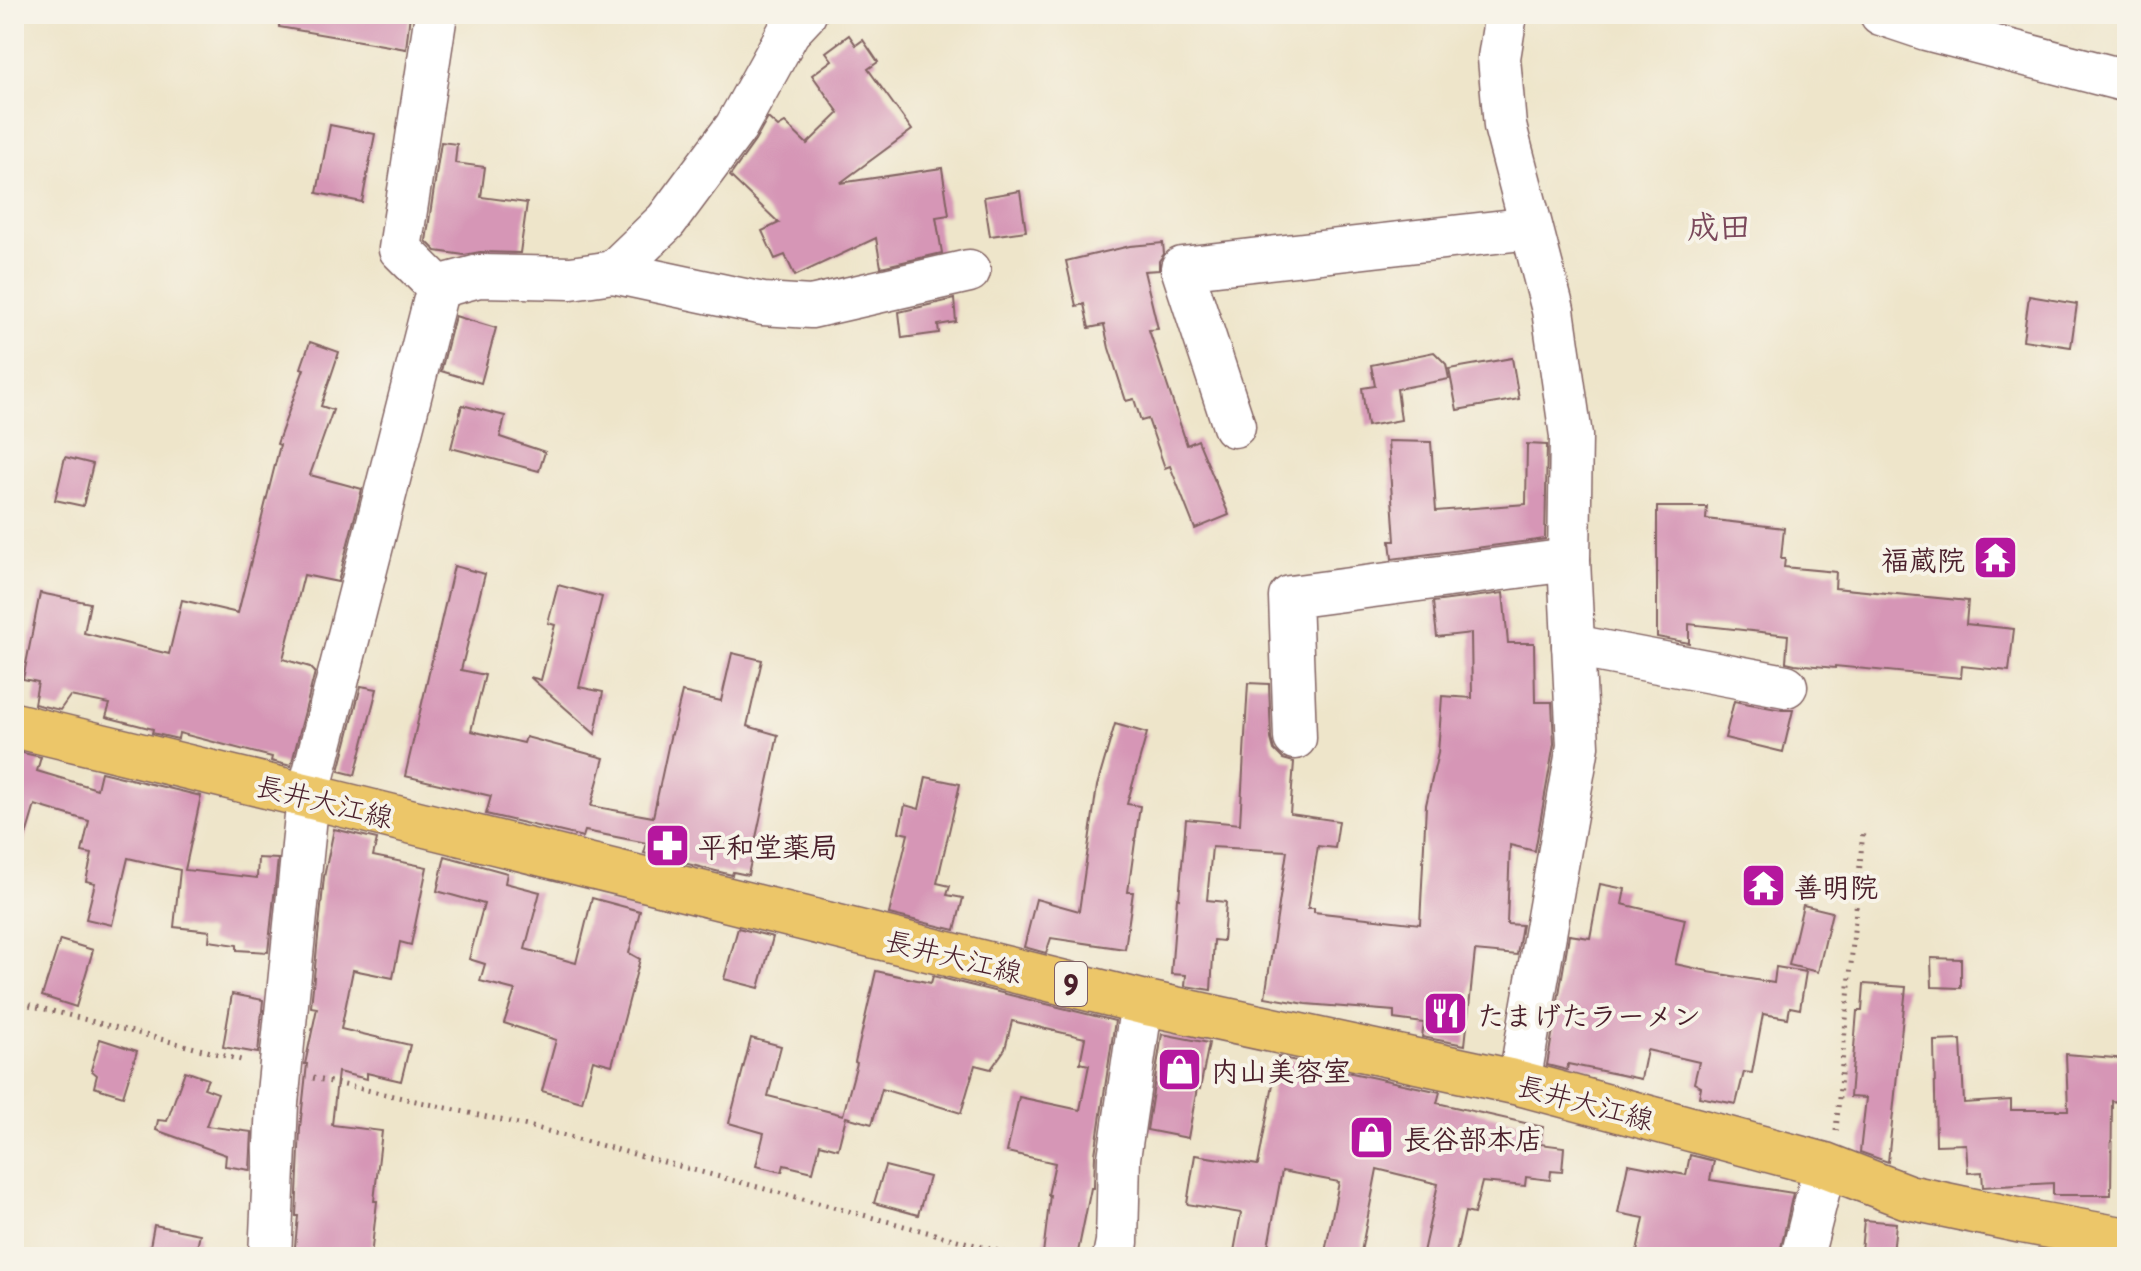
<svg xmlns="http://www.w3.org/2000/svg" width="2141" height="1271" viewBox="0 0 2141 1271" font-family="'Playpen Sans','Klee One',sans-serif">
<style>
.building{fill:#d696b6}
.lines{fill:none;stroke-linecap:round;stroke-linejoin:round}
.minor-casing{stroke:#836463;stroke-width:45}
.major-casing{stroke:#836463;stroke-width:47}
.path{stroke:#836463;stroke-width:5;stroke-dasharray:2 6;stroke-linecap:butt}
.minor{stroke:#fff;stroke-width:42}
.major{stroke:#ecc669;stroke-width:44}
.labels{text-anchor:middle;dominant-baseline:central;stroke-width:8;stroke-linejoin:round;paint-order:stroke}
.shield{fill:#f7f3e8;stroke:#7e5f64;stroke-width:2}
.shield-label{font-size:26px;font-weight:bold;fill:#4a1f2b}
.poi-label{font-size:28px;font-weight:bold;fill:#4a1f2b;stroke:#f7f3e8;text-anchor:start}
.street-label{font-size:28px;fill:#4a1f2b;stroke:#f7f3e8}
.quarter-label{font-size:32px;font-weight:bold;fill:#7b495c;stroke:#f7f3e8}
</style>
<rect width="100%" height="100%" fill="#f7f3e8"/>
<filter id="ink" filterUnits="userSpaceOnUse"><feTurbulence type="fractalNoise" baseFrequency=".0125" numOctaves="2"/><feDisplacementMap in="SourceGraphic" scale="16" xChannelSelector="R" yChannelSelector="G"/><feConvolveMatrix kernelMatrix="1 2 1 2 8 2 1 2 1" color-interpolation-filters="sRGB"/></filter>
<filter id="wash" filterUnits="userSpaceOnUse"><feTurbulence type="fractalNoise" baseFrequency=".006" numOctaves="4" result="noise"/><feDisplacementMap in="SourceGraphic" scale="32" xChannelSelector="R" yChannelSelector="G"/><feGaussianBlur stdDeviation="1.8" result="paint"/><feColorMatrix in="noise" values="0 0 0 0 0 0 0 0 0 0 0 0 0 0 0 0 0 1.4 0 .05"/><feComposite in="paint" operator="in"/></filter>
<g filter="url(#wash)">
<rect width="100%" height="100%" fill="#eee5ca"/>
<g id="blocks">
<g class="building">
<path d="M280,14H410L406,49L279,27Z"/>
<path d="M849,35L856,45L863,40L878,62L868,69L912,130L840,183L942,168L949,215L936,217L942,253L881,267L876,238L795,276L785,255L775,259L762,231L779,223L730,176L755,141L768,118L778,127L785,123L807,144L839,113L812,75L832,60L826,52Z"/>
<path d="M330,125L375,134L362,202L317,193Z"/>
<path d="M441,142L457,144L455,163L485,167L481,197L527,203L520,253L480,252L464,255L436,251L426,241Z"/>
<path d="M1020,191L1026,231L990,236L984,197Z"/>
<path d="M1163,243L1164,254L1159,261V270L1144,271L1158,329L1149,330L1187,445L1198,440L1229,515L1195,529L1170,466L1165,468L1148,419L1141,421L1134,399L1126,401L1109,348L1104,325L1089,328L1084,304L1076,306L1066,261L1130,246Z"/>
<path d="M2029,296L2077,304L2071,347L2023,340Z"/>
<path d="M954,299L956,322L938,325L939,333L902,338L899,312Z"/>
<path d="M455,316L496,328L481,383L441,371Z"/>
<path d="M310,342L339,352L321,406L333,410L310,475L362,489L338,582L304,575L283,659L310,667L315,672L291,766L271,761L272,757L179,733L178,739L152,733L153,729L106,717L110,704L70,696L60,710L34,704L38,682L23,679L40,593L90,603L84,633L169,654L182,600L238,613L280,445L277,444L304,369L301,368Z"/>
<path d="M1434,352L1446,364L1449,379L1397,389L1401,420L1367,426L1362,388L1375,386L1371,365Z"/>
<path d="M1512,358L1519,399L1457,410L1449,369Z"/>
<path d="M462,405L505,416L500,437L545,452L539,471L451,448Z"/>
<path d="M1388,441L1431,442L1436,511L1526,504L1527,444L1547,445L1545,539L1392,559L1390,541H1395Z"/>
<path d="M65,457L93,464L83,506L55,500Z"/>
<path d="M1657,507H1707L1706,519L1784,528L1781,559H1785L1784,567L1836,572L1835,588L1968,601L1966,624L2014,629L2009,671L1962,666L1961,678L1835,666V668L1795,664L1786,662L1788,635L1689,624V643L1657,637Z"/>
<path d="M454,566L485,574L461,670L485,675L471,731L524,743L526,737L604,758L591,806L653,817L671,733L672,734L682,692L721,701L732,653L762,660L747,726L778,735L748,875L733,872L732,875L644,853L647,843L585,831L583,837L486,814L491,796L405,776Z"/>
<path d="M558,585L602,597L579,687L603,692L595,734L530,677L541,680L555,625L548,623Z"/>
<path d="M1503,593L1508,643H1534L1535,702H1552L1554,744L1535,851L1510,845L1507,924L1522,925L1517,955L1475,951L1465,1045L1422,1037L1424,1023L1394,1019V1011L1306,1004L1265,997L1287,851L1212,847L1207,900L1226,902L1223,941L1214,940L1211,990L1185,986L1186,975L1171,974L1177,898L1179,899L1186,819L1240,824L1248,683L1269,684L1271,739L1274,750L1283,759L1294,762L1290,814L1339,821L1335,848L1318,846L1308,908H1314V912L1420,924L1426,805L1438,753L1442,696L1472,698L1471,633L1437,637L1433,602Z"/>
<path d="M361,686L377,689L355,775L339,771Z"/>
<path d="M1734,701L1782,710H1793L1783,752L1725,738Z"/>
<path d="M1115,724L1147,733L1127,804L1140,806L1128,892H1133L1125,949L1051,938L1046,953L1024,947L1036,899L1079,911L1097,786Z"/>
<path d="M14,751L41,757L37,771L97,789L101,772L201,796L185,870L257,878L258,858L278,859L268,952L237,950V945L209,941L210,931L174,927L180,870L128,858L112,925L86,919L95,883L86,881L92,854L82,852L89,821L35,805L21,852L14,851Z"/>
<path d="M926,777L960,784L937,883L950,886L947,895L963,898L955,930L889,914L908,834L899,832L905,805L919,809Z"/>
<path d="M334,829L377,839L373,856L427,867L411,945L400,942L393,978L353,970L341,1029L410,1045L401,1081L367,1073V1079L338,1072L332,1125L382,1131L374,1201H377L371,1257H294L298,1216H296L300,1128L307,1064H305L317,1008L311,1007L324,877Z"/>
<path d="M445,856L507,873L505,883L540,892L525,949L576,963L592,898L640,911L629,953L640,959L612,1065L593,1060L582,1102L542,1091L556,1040L504,1023L515,990L480,981L485,964L469,959L484,904L437,891Z"/>
<path d="M1600,884L1625,889L1622,904L1685,919L1675,964L1708,971V972L1774,983L1776,967L1806,972L1800,1009L1790,1007L1788,1018L1763,1014L1752,1073L1744,1072L1736,1104L1699,1097L1701,1087L1694,1083L1699,1062L1647,1050L1641,1079L1568,1064L1567,1070L1547,1065L1569,935L1590,938Z"/>
<path d="M1803,905L1832,912L1818,972L1789,965Z"/>
<path d="M738,928L773,937L759,988L724,979Z"/>
<path d="M60,940L93,950L76,1007L42,996Z"/>
<path d="M1931,958L1961,959V988L1932,987Z"/>
<path d="M876,971L931,983L933,976L1115,1021L1095,1154L1094,1185V1188H1091L1077,1257L1043,1254L1050,1195H1048L1055,1163L1007,1152L1019,1097L1080,1110L1089,1065L1080,1063L1085,1038L1012,1021L1005,1049L991,1069L975,1065L961,1113L882,1089L872,1124L846,1117L838,1149L820,1144L813,1172L784,1165L782,1172L756,1166L764,1133L729,1123L751,1038L781,1046L768,1096L843,1115L857,1063L855,1062Z"/>
<path d="M1864,984L1906,987L1888,1162L1860,1152L1866,1098L1850,1097L1857,1011H1862Z"/>
<path d="M232,994L263,1000L258,1053L223,1047Z"/>
<path d="M1162,1034L1209,1043L1200,1089L1197,1088L1188,1138L1147,1130Z"/>
<path d="M100,1039L137,1051L123,1096L94,1087L97,1075L91,1070Z"/>
<path d="M1961,1040L1964,1103L2011,1100V1110H2068L2066,1054L2127,1059V1103L2112,1101L2111,1195H2053V1183L1983,1187L1982,1172L1968,1173L1966,1144L1936,1145L1934,1041Z"/>
<path d="M1278,1057L1440,1092L1437,1103L1543,1127L1540,1144L1564,1147L1562,1172L1551,1171L1550,1180L1526,1177L1525,1186L1482,1182L1474,1214L1465,1212L1455,1257H1422L1438,1184L1377,1169L1360,1257H1324L1339,1182L1282,1171L1266,1257H1233L1241,1213L1187,1204L1195,1155L1258,1165Z"/>
<path d="M185,1071L208,1079L204,1088L218,1093L206,1126L252,1132L250,1170L225,1166L226,1155L156,1130L158,1120L167,1121Z"/>
<path d="M1690,1155L1714,1161L1710,1180L1793,1193L1779,1257H1636L1644,1218L1618,1213L1628,1164L1686,1175Z"/>
<path d="M885,1166L929,1177L918,1215L874,1203Z"/>
<path d="M1864,1220L1896,1223L1893,1254L1861,1251Z"/>
<path d="M154,1225L200,1234L195,1257H148Z"/>
</g>
</g>
</g>
<g filter="url(#ink)">
<use href="#blocks" fill-opacity="0" stroke="#836463" stroke-width="2"/>
<g class="lines">
<defs>
<g id="minor">
<path d="M1506,14L1499,58L1505,126L1553,310L1571,436L1569,560L1578,746L1519,1083"/>
<path d="M1881,14L1926,29L2127,81"/>
<path d="M613,272L763,304L811,307L969,271"/>
<path d="M438,287L479,276L571,278L613,272L666,221L736,127L789,31L805,14"/>
<path d="M1234,426L1182,268L1531,228"/>
<path d="M1573,646L1786,686"/>
<path d="M1295,738L1290,597L1569,560"/>
<path d="M270,1257L277,1103L308,796L438,287L400,249L436,14"/>
<path d="M1114,1257L1117,1242L1119,1158L1142,1002"/>
<path d="M1802,1257L1825,1165"/>
</g>
<path id="major" d="M14,725L308,796L1142,1002L1519,1083L1825,1165L1908,1197L2022,1221L2127,1240"/>
</defs>
<use href="#minor" class="minor-casing"/>
<use href="#major" class="major-casing"/>
<g class="path">
<path d="M14,1001L245,1061"/>
<path d="M313,1078L532,1127L1021,1257"/>
<path d="M1836,1131L1863,831"/>
</g>
<use href="#minor" class="minor"/>
<use href="#major" class="major"/>
</g>
</g>
<defs>
<symbol id="temple-square" viewBox="-11 -11 22 22"><rect x="-9" y="-9" width="18" height="18" rx="4" fill="#b5179e" stroke="#f7f3e8"/><path d="M0-6L5-2H3V0L6.5 2.5H4V6H1.5V3h-3V6H-4V2.5H-6.5L-3 0V-2H-5Z" fill="#fff"/></symbol>
<symbol id="pharmacy-square" viewBox="-11 -11 22 22"><rect x="-9" y="-9" width="18" height="18" rx="4" fill="#b5179e" stroke="#f7f3e8"/><path d="M-2-6h4v4h4v4h-4v4h-4v-4h-4v-4h4Z" fill="#fff"/></symbol>
<symbol id="restaurant-square" viewBox="-11 -11 22 22"><rect x="-9" y="-9" width="18" height="18" rx="4" fill="#b5179e" stroke="#f7f3e8"/><path d="M-5-6h1v4h1v-4h1v4h1v-4h1v5L-1.5 .5V6h-2V.5L-5-1ZM5-6V6H3V1.5H1.5Q1.5-4 5-6Z" fill="#fff"/></symbol>
<symbol id="shop-square" viewBox="-11 -11 22 22"><rect x="-9" y="-9" width="18" height="18" rx="4" fill="#b5179e" stroke="#f7f3e8"/><path d="M-5-2.5h2.3a2.7 3.5 0 0 1 5.4 0H5L5.5 6h-11ZM-1.5-2.5h3a1.5 2.3 0 0 0-3 0Z" fill="#fff"/></symbol>
</defs>
<g fill-rule="evenodd">
<use href="#temple-square" x="1970" y="532" width="51" height="51"/>
<use href="#pharmacy-square" x="642" y="820" width="51" height="51"/>
<use href="#temple-square" x="1738" y="860" width="51" height="51"/>
<use href="#restaurant-square" x="1420" y="988" width="51" height="51"/>
<use href="#shop-square" x="1154" y="1044" width="51" height="51"/>
<use href="#shop-square" x="1346" y="1112" width="51" height="51"/>
</g>
<g class="labels">
<rect class="shield" x="1055" y="962" width="32" height="44" rx="6"/>
<g class="shield-label">
<text x="1071" y="984">9</text>
</g>
<g class="poi-label">
<text x="1965" y="558" text-anchor="end">福蔵院</text>
<text x="698" y="845">平和堂薬局</text>
<text x="1794" y="885">善明院</text>
<text x="1477" y="1014">たまげたラーメン</text>
<text x="1211" y="1069">内山美容室</text>
<text x="1403" y="1137">長谷部本店</text>
</g>
<g class="street-label">
<text transform="translate(325 800) rotate(14)">長井大江線</text>
<text transform="translate(954 955) rotate(14)">長井大江線</text>
<text transform="translate(1586 1101) rotate(15)">長井大江線</text>
</g>
<g class="quarter-label">
<text x="1719" y="225">成田</text>
</g>
</g>
<rect width="2141" height="1271" fill="none" stroke="#f7f3e8" stroke-width="48"/>
</svg>
